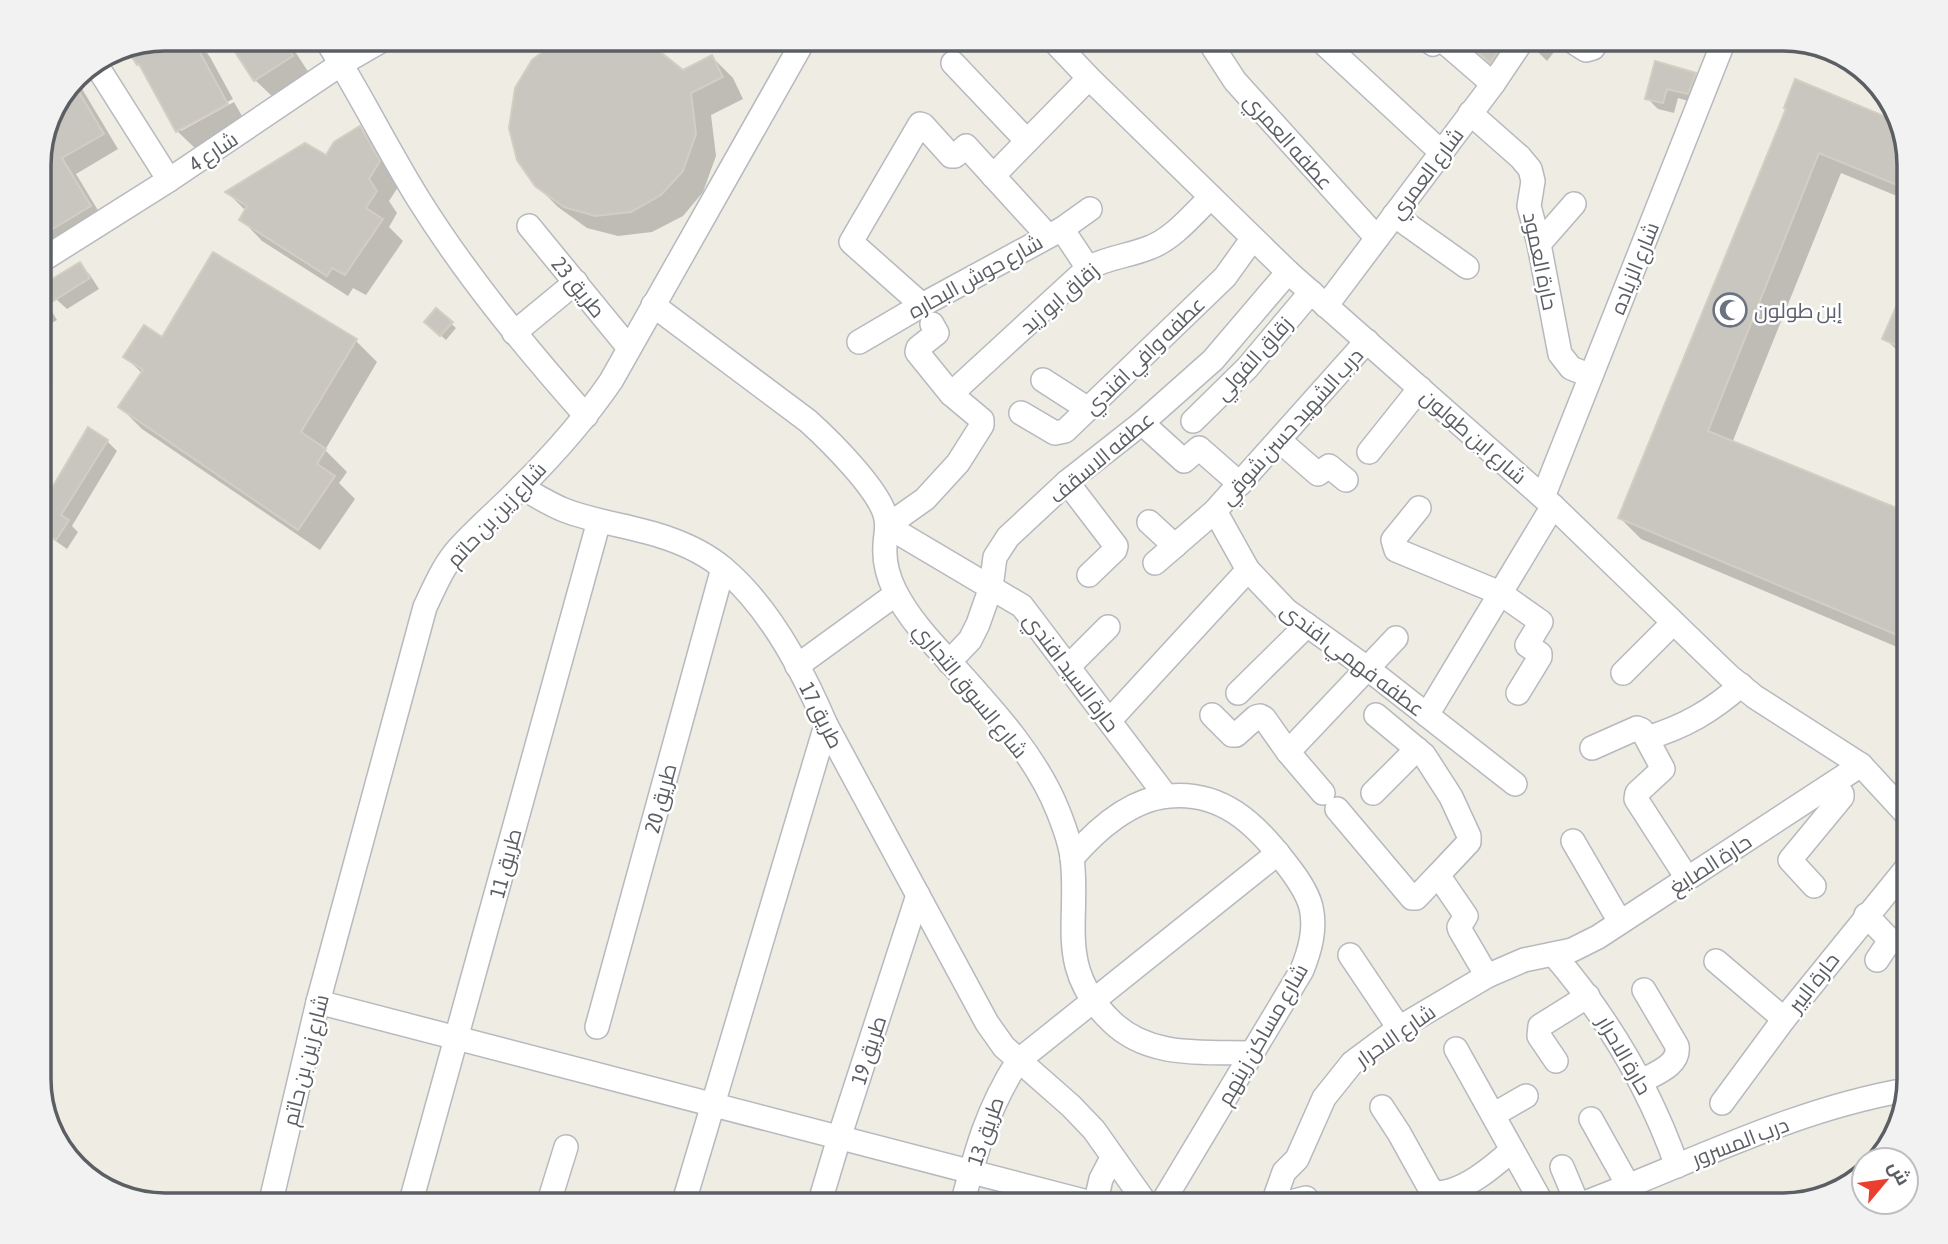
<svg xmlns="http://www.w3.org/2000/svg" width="1948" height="1244" viewBox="0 0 1948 1244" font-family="'Asap Condensed',Cairo,sans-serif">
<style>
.shadow{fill:#0003}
.building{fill:#c9c6c0;stroke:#d3cec2;stroke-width:2}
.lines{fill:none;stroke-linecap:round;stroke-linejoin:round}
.minor-casing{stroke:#b6b9be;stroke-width:26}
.minor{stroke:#fff;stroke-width:23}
.labels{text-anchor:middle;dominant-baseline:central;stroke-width:5;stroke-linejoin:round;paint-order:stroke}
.street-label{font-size:21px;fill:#5b5f64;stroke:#fff}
.worship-label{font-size:21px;fill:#5b616d;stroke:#fff;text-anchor:start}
.rim{fill:none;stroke:#5b5f64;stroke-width:3.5}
</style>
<rect width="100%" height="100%" fill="#eeece3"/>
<g class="shadow">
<path d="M165,38H196L210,57L233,99L181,127V131L234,102L246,123L197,150L177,131L144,70L138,64Z"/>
<path d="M228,38H296L301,46L294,50L311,76L275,99L255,80Z"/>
<path d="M1460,38H1530L1504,74Z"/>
<path d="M1539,38H1565L1547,61L1535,49Z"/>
<path d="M1696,38H1732L1708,51Z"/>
<path d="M1771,38H1783L1787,40L1774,42Z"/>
<path d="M712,57L733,78L743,99L711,115L716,156L703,192L683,216L652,232L618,236L587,228L558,207L536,185L683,72Z"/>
<path d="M1695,74L1706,85L1698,104L1678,98L1674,113L1658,109L1647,98Z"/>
<path d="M75,77L118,149L76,174L105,222L39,261V185L50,178L39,157Z"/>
<path d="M1796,81L1899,124L1909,165V201L1841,173L1732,443L1909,515V652L1641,539L1620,518L1788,109Z"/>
<path d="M360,128L381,149L400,184L389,201L397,213L389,227L403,241L366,295L353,288L348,296L262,241L241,219L246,211L227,192L326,158Z"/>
<path d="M80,264L90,275L99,289L67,309L56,299Z"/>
<path d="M39,296L48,305L57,320L39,330Z"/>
<path d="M1901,301L1909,305V361L1884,338Z"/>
<path d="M436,310L456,328L446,340L431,327Z"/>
<path d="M162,339L356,341L377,362L325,450L347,472L339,483L355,499L320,550L142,429L120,407L143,374L125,357Z"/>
<path d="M89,430L107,441L117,451L72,526L78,532L67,549L39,529V513Z"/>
</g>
<g class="building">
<path d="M165,38H192L228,104L176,132L139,64L137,65L125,46Z"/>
<path d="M226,38H282L293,56L254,81Z"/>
<path d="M561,38H643L683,70L712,55L723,77L691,93L696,134L683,171L661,195L631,212L595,216L564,207L535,186L517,160L509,128L515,88L532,60Z"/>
<path d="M1462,38H1507L1490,63Z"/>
<path d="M1655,61L1696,73L1688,94L1667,89L1663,103L1645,99Z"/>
<path d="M1795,79L1898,122L1909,165V190L1819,153L1708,431L1909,513V640L1618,518L1786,109L1784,108Z"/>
<path d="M73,82L104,134L62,158L91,206L39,237V183L48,177L39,162V157Z"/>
<path d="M360,126L380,161L369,179L377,191L366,208L383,219L345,275L332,268L327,276L239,220L247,206L225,192L305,143L326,155L334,142Z"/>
<path d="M213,252L357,339L301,432L326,449L317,464L335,476L298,530L118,407L143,370L123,357L144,325L162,337Z"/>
<path d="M80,262L90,278L39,310V287Z"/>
<path d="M1909,277V351L1882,339Z"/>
<path d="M436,308L453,322L440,336L424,322Z"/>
<path d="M88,427L108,440L61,515L69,520L56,540L39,529V510Z"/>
</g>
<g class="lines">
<defs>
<g id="minor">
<path d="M325,38C359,91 386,147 419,200C468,278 526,348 586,416"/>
<path d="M1051,38L1089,78L1288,272L1553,506L1729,676L1755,697L1861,765L1909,817"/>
<path d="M1207,38L1235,81L1377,238"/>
<path d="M1318,38L1441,152"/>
<path d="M1425,38L1433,44L1441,39L1493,84"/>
<path d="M1567,38L1586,50L1593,48L1599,38"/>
<path d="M95,63L169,180"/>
<path d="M953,63L1027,141"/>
<path d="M1470,113L1520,157L1530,169L1533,181L1529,206L1539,244L1560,354L1571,368L1591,376"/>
<path d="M993,176L1089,78"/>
<path d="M1394,215L1467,267"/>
<path d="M529,226L629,348"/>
<path d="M1062,229L1088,268"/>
<path d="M1539,244L1574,204"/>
<path d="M39,262L169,180L341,64L386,38"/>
<path d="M653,305L808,421C829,440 882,492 886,519C888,528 885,537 885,546C884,561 888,577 895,591C910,621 935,646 957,670C995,712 1037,758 1058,811C1064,826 1070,842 1072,857C1080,921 1055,967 1111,1021C1148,1058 1202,1052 1251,1053"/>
<path d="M922,305L851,242L920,124L923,125L951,156H955L966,146L1048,236"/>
<path d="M1326,306L1493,84L1524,38"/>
<path d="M932,324L937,333L918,348L917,352L951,394L982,420V425L958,463L925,499L887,526L1022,606L1166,796"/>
<path d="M514,333L576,282"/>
<path d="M859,342L922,305L1062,229L1090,209"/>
<path d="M1043,380L1088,409"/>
<path d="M951,394L1088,268C1108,257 1130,256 1151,247C1174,238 1193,214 1211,197"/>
<path d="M1021,413L1055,433L1065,431L1225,277L1253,238"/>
<path d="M1193,421L1247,368L1311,292"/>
<path d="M1142,423L1184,461L1199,448L1240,484"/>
<path d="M1280,441L1318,474L1329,466L1346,480"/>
<path d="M1369,452L1420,388"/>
<path d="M1067,482L1116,546L1115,550L1089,575"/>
<path d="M521,487C535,495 549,504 564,510C597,523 634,526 667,538C687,545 708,555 724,569C769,607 803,671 826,725L987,1023L1004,1047L1071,1106L1094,1130L1147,1205"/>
<path d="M1543,497L1725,38"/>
<path d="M1419,508L1393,540L1396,550L1500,593L1541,622L1527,645L1540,654V657L1518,693"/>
<path d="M1215,511L1248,570L1286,610L1367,668L1515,784"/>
<path d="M1149,522L1175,546"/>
<path d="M1155,563L1215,511L1367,341"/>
<path d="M949,662L970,640L978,624L991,587L995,557L1008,537L1067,482L1142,423L1213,360L1288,272"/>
<path d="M797,666L896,594"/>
<path d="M1068,667L1108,627"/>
<path d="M1623,673L1673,623"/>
<path d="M1238,693L1307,625"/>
<path d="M1212,715L1232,735H1236L1256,717L1260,716L1264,718L1288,752L1323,793"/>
<path d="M1376,715L1424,755L1451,797L1469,836V842L1438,875L1466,916L1459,927L1460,930L1487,976"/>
<path d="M1427,715L1553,506"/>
<path d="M1110,720L1248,570"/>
<path d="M1647,738C1684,727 1712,711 1741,685"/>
<path d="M1592,748L1637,728L1642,730L1663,769L1637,793L1636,799L1687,878"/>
<path d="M1288,752L1396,638"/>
<path d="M1373,793L1417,749"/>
<path d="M1337,809L1412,898H1416L1438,875"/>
<path d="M1573,841L1620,922"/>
<path d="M1072,858C1096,830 1131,799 1169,796C1221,791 1255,823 1284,861C1295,875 1307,891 1311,907C1316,929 1310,950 1302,970L1161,1205"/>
<path d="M1814,886L1790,860L1842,797V794L1834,783"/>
<path d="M1866,915L1889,939V942L1877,960"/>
<path d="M1350,955L1399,1028"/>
<path d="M1554,955C1609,1019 1649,1087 1677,1166"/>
<path d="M1716,961L1784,1019"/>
<path d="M318,1002L1095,1204"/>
<path d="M597,1027L723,568"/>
<path d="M1456,1049L1543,1205"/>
<path d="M1556,1061L1539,1036L1540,1026L1588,996"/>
<path d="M1642,1081C1656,1073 1680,1065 1677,1046L1644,990"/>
<path d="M1722,1103L1784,1019L1909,865"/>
<path d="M1382,1107L1399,1133L1429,1187L1435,1193C1463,1193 1493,1167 1512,1150"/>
<path d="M1493,1115L1526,1096"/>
<path d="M1591,1119L1629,1187"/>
<path d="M1562,1167L1578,1205"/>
<path d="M270,1205L318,1002L425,607C435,586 444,564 460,547C479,526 501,508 521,487C554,454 585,419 611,381L805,38"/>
<path d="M410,1205L599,521"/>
<path d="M548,1205L566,1147"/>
<path d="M683,1205L826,725"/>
<path d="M819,1205L839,1138L918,895"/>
<path d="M962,1205C976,1151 987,1109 1018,1061L1278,853"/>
<path d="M1095,1205L1101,1179L1112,1158"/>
<path d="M1275,1205L1273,1203L1284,1172L1297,1159L1324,1098L1352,1063L1399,1028L1487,976L1524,960L1572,950L1598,937L1861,765"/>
<path d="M1279,1205L1306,1198L1308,1205"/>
<path d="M1579,1205C1687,1165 1791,1110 1906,1090"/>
</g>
</defs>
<use href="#minor" class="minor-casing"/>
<use href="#minor" class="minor"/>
</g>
<defs>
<symbol id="mosque-ring" viewBox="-11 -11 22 22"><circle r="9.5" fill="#fff" stroke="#6b7280" stroke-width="1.5"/><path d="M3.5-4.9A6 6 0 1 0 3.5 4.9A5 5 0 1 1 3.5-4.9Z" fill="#6b7280"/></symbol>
</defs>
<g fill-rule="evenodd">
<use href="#mosque-ring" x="1711" y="291" width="38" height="38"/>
</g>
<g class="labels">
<g class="street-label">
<text transform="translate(1289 141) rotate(48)">عطفه العمري</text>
<text transform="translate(213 151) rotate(-34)">شارع 4</text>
<text transform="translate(1426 173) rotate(-53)">شارع العمري</text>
<text transform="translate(1541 261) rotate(78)">حارة العمود</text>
<text transform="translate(1634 268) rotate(-68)">شارع الزياده</text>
<text transform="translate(975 276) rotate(-29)">شارع حوش البحاره</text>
<text transform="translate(579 287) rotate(51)">طريق 23</text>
<text transform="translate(1059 298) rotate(-41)">زقاق ابو زيد</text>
<text transform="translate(1144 355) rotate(-44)">عطفه وافي افندي</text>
<text transform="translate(1253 358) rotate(-48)">زقاق الفولي</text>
<text transform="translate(1291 426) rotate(-48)">درب الشهيد حسن شوقي</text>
<text transform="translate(1474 436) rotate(41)">شارع ابن طولون</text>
<text transform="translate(1101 457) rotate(-40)">عطفه الاسقف</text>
<text transform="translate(496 514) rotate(-47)">شارع زين بن حاتم</text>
<text transform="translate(1353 659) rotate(37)">عطفه فهمي افندى</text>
<text transform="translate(1072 672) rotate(53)">حارة السيد افندي</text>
<text transform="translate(971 690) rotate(51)">شارع السوق التجاري</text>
<text transform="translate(822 715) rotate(63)">طريق 17</text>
<text transform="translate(660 798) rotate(-75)">طريق 20</text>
<text transform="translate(505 863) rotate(-75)">طريق 11</text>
<text transform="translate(1710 864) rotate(-33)">حارة الصايغ</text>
<text transform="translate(1813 982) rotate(-52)">حارة البير</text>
<text transform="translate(1262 1034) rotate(-60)">شارع مساكن زينهم</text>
<text transform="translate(1395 1035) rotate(-35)">شارع الاحرار</text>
<text transform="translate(868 1050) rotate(-72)">طريق 19</text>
<text transform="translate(1625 1055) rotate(60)">حارة الاحرار</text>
<text transform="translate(305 1060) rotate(-76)">شارع زين بن حاتم</text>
<text transform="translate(985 1131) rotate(-71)">طريق 13</text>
<text transform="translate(1740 1141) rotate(-21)">درب المسرور</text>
</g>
<g class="worship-label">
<text x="1754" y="310">إبن طولون</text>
</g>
</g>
<path d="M0 0H1948V1244H0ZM165 51H1783A114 114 0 0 1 1897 165V1079A114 114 0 0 1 1783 1193H165A114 114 0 0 1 51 1079V165A114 114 0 0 1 165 51Z" fill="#f2f2f3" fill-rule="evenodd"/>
<path class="rim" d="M165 51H1783A114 114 0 0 1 1897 165V1079A114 114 0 0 1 1783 1193H165A114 114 0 0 1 51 1079V165A114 114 0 0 1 165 51Z"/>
<g transform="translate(1885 1181) rotate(61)"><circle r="33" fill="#ffffff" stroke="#bdbfc1" stroke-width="2"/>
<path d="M0-5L12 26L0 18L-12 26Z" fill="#ea3f2e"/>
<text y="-10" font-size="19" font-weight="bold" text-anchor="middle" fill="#5b5f64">ش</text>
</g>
</svg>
